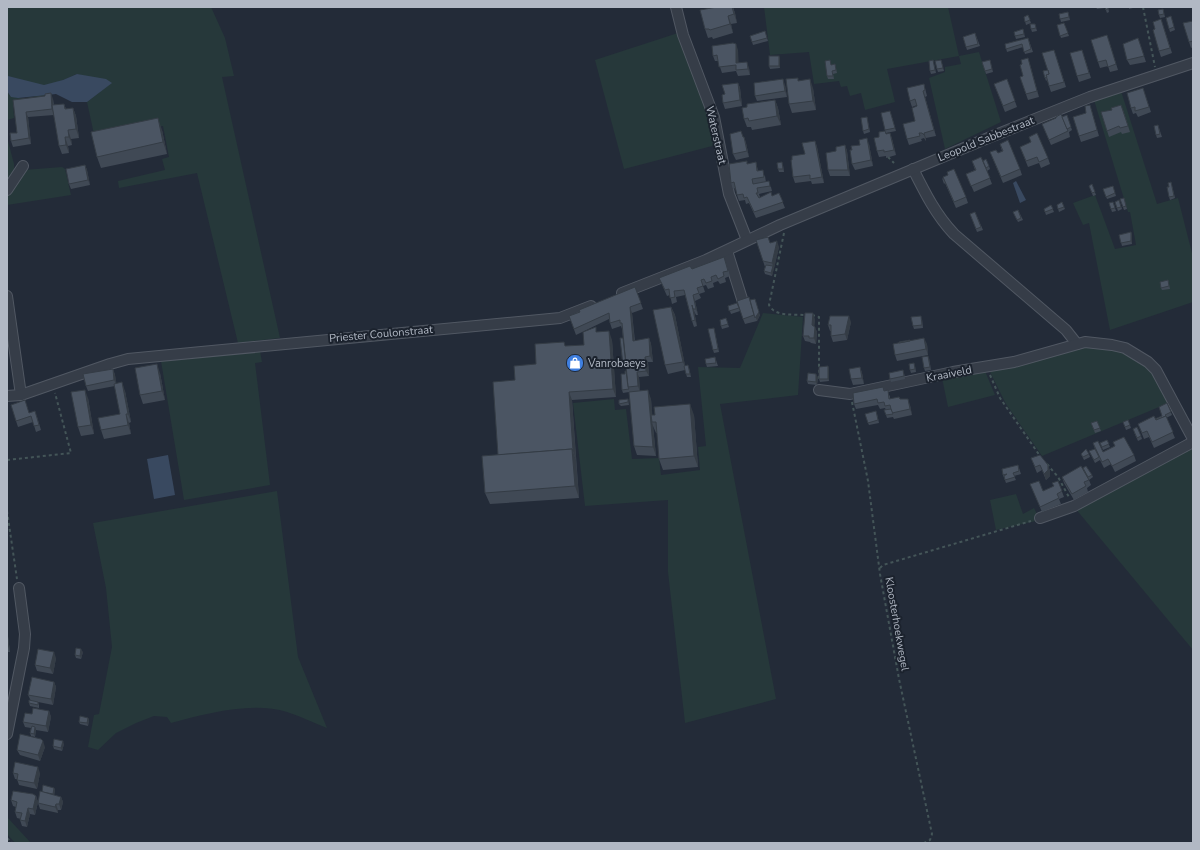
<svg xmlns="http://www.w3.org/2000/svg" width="1200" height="850" viewBox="0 0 1200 850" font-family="'Nunito Sans',sans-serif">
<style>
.green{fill:#26383a}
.water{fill:#394960}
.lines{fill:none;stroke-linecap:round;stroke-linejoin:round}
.minor-casing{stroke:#515863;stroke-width:12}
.path{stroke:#445558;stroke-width:2;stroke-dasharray:3 3;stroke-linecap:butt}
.minor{stroke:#363d48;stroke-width:10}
.wall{fill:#404955}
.shaded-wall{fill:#343c45}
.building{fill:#4b5563;stroke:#343c45}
.labels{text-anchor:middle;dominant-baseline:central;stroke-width:4;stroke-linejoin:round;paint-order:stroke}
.street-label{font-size:11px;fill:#b1b8c4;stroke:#1b222d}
.poi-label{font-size:11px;fill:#b1b8c4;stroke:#1b222d;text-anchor:start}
</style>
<rect width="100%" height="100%" fill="#232b38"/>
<g class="green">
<path d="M7,7H211L225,38L234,76L222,77L280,338L238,343L197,173L119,188L118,181L165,170L162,159L169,157L163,126L95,139L87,102L111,83L77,74C67,78 55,85 44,85C31,85 19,77 7,77Z"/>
<path d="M764,7H948L959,56L979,52L1001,122L945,149L929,78L945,72V67L961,64L959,56L887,69L895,102L865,110L861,93L850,96L847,86L841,87L839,81L814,84L809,52L770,55Z"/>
<path d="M678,33L706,107L716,145L624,169L595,60Z"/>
<path d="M7,91C16,103 31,97 44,94L45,99L13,103L14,118L7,120Z"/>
<path d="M1121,91L1157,204L1178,198L1193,257V302L1110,330L1089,223L1083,225L1073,203L1095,195L1115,249L1136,245L1130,212H1128L1094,100Z"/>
<path d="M7,137L14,164V170L7,181Z"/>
<path d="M62,167L65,169L71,195L7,205V193L24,170Z"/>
<path d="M763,313L803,317L798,395L720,404L776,699L685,723L668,572V500L585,506L573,403L614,399L615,410L626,409L632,459L659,458L661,475L700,470L698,447L706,446L698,367L740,368Z"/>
<path d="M1085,346L1122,351L1148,366L1171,402L1042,456L1006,404L990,372L992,369Z"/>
<path d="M260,351L262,362L255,363L270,485L184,500L161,361Z"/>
<path d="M985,371L995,395L948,407L942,378Z"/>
<path d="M1193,447V650L1075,508Z"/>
<path d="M277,491L298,657L327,728C314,723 300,716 287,712C252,701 205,714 171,723L167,717L154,716L136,723L116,733L98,750L88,747L94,715L99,714L112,647L106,588L93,523Z"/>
<path d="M1016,494L1023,514L1034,508L1040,520L996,530L990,500Z"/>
<path d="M7,817L31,843H15L7,834Z"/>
</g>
<g class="water">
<path d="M77,74L106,79L112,83L87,102H72L56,94L18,98L11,97L7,91L8,76L44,85L63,80Z"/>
<path d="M1016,181L1026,200L1020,203L1013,183Z"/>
<path d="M168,455L175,495L154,499L147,459Z"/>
</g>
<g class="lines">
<defs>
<g id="minor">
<path d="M676,7L683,35L714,117L729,194L747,240"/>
<path d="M913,169C925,193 936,215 954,234L1066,330L1077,344"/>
<path d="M7,190L23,166"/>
<path d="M727,251L743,302"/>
<path d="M622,293L706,260L780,225L988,138L1090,97L1193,63"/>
<path d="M7,296L21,395"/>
<path d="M819,390L850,394L953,372L1014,362L1085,342L1112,345L1125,348L1148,362L1156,370L1193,439"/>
<path d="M7,396L21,395L110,364L128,359L560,318L591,306"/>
<path d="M1040,518L1074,506L1193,442"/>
<path d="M7,734L24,648L25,634L19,588"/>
</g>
</defs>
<use href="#minor" class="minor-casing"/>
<g class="path">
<path d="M1143,7L1155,67"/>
<path d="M888,157L894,163"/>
<path d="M784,233L769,305C775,317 793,314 805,315"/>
<path d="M812,315L819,317V381"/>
<path d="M990,375L1000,398L1040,456"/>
<path d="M852,402L868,481L880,574L899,679L932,834L930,840L924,843"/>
<path d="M7,460L71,453L55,393"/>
<path d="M1047,464L1058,477L1070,499"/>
<path d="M7,511L17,579"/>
<path d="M880,568L883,565L1031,521"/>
<path d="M7,838L12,843"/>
</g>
<use href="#minor" class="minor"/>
</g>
<g class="wall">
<path d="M717,7H733L735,13L737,23L731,24L733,33L713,39L712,37L708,38L705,29Z"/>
<path d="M1096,7H1108L1109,12L1107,13L1105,8L1097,9Z"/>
<path d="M1129,7H1137L1129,9Z"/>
<path d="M1163,9L1165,17L1160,18L1159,15Z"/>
<path d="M1068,12L1070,20L1061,22L1059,14Z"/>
<path d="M1028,15L1031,23L1026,25L1024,17Z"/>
<path d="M1171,16L1175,30L1170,32L1166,18Z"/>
<path d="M1161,19L1172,53L1161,57L1159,51Z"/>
<path d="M1193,21V47L1191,48L1189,42Z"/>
<path d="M1064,23L1069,36L1061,38L1057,25Z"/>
<path d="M1035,24L1037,31L1032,32L1031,29Z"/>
<path d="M1023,29L1025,37L1016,39L1015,36Z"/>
<path d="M765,31L768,41L753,45L752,42Z"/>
<path d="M975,33L980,46L967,50L963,37Z"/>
<path d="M1028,38L1033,52L1025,54L1023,47L1007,52L1005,44Z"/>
<path d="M1138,38L1146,62L1130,65L1127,60Z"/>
<path d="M1109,41L1118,70L1110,72L1108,66L1100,68L1098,62Z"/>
<path d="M738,50V63L749,68L750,75L738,76L736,71L722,73L718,61H715L713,56Z"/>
<path d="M1082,50L1091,78L1079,82L1077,76Z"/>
<path d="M779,56L780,59V68L770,69L769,66Z"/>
<path d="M1056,56L1066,87L1051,92L1047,80L1046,81L1043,71L1048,70Z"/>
<path d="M1028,58L1039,97L1028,100L1020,77L1023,76L1022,64Z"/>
<path d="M933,60L936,73L931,74L930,71Z"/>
<path d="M941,60L944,71L938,72L937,69Z"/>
<path d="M990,60L993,72L986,74L982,62Z"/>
<path d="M835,64L837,73L833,74L834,79H828L827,76L832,65Z"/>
<path d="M1007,79L1017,107L1005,112L994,84Z"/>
<path d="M738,83L740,88L742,106L725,109L723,103Z"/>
<path d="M924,84L927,96L925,97L936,136L926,138V141L924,138L921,139L922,141L909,145L907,139L915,121L917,106V105L912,107L910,101Z"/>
<path d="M785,85L787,97L757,101L755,96Z"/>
<path d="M813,88L816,110L792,113L789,104Z"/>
<path d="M1143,88L1151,112L1138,117L1136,113L1133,114L1131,108Z"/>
<path d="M53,99L54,105L64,104L66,109L73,108L76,116L79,138L71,139L72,145L68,146L69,153L62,154L59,146L54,115L28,117L31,144L13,147L11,141L17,133L13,100Z"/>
<path d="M775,100L778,108L781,125L752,130L751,127H747L744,119L747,107Z"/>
<path d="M1090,105L1099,136L1081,142L1079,136Z"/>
<path d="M1123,110L1130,132L1122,134L1121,132L1109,137L1101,112Z"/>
<path d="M891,114L896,131L886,133V134L890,133L892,139L896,155L886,158V156L879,157L877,151L879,137L885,131Z"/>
<path d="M1067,115L1072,130L1069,132L1070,137L1051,145L1042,124Z"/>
<path d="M867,117L870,132L864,134L863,131Z"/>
<path d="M1158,125L1162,137L1157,138L1156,135Z"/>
<path d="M162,130L167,154L101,168L97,157Z"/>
<path d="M744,137L746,143L749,157L736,160L733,154Z"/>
<path d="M1029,137L1048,158L1050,164L1041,168L1039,163L1028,167L1020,147L1031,142Z"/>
<path d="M815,141L817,147L824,183L812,184L811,181L795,183L793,177L792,160L805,154Z"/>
<path d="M869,144L873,166L855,170L852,164V150Z"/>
<path d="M1000,144L1020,169L1022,175L1003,183L990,152L998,153L1002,151Z"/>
<path d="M845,145L847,151L850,176H830L828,170L836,151Z"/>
<path d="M972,161H983L989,166L990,169L987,171L992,184L974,192L966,174L975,170Z"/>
<path d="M756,162L758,171L765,176L766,182L771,187L772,191L759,194L760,197L772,196L779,193L785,208L756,218L749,203L746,204L745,200L739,201L737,195L736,188L733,189L731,183L748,164Z"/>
<path d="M85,165L87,170L90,185L71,189L69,184Z"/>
<path d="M783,165L784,172H779L778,169Z"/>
<path d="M942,178L966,197L968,203L956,208L945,183L944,184Z"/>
<path d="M1171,182L1175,198L1170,200L1169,197V187Z"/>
<path d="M1092,184L1096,195L1093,196L1089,186Z"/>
<path d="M1113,186L1116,196L1107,199L1103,189Z"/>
<path d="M1124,198L1127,209L1124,210L1120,199Z"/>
<path d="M1119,200L1122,209L1118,211L1115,202Z"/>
<path d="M1062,202L1065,209L1059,212L1057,205Z"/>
<path d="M1113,202L1116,211L1112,212L1109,203Z"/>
<path d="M1051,205L1054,212L1046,215L1044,209Z"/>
<path d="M1018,210L1023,220L1018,222L1013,212Z"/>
<path d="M975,212L983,230L977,232L970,214Z"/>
<path d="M1131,232L1132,235V244L1122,246L1119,235Z"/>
<path d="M770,243L779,247L772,276L765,274L764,271L765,267L763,261Z"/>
<path d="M726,263L730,276L725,278L726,282L720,284L718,281L713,283L714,287L708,289L706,285L703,286L705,292L699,294L701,298L695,301L698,315H696L694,311L697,326L694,327L692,321L685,295L676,297L677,302L672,304L670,295L667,296L659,278L692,269Z"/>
<path d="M1168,280L1170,289L1162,290L1161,288Z"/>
<path d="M635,287L643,309L632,313L635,341L649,338L651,344L653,362H648L649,376L639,377L640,391L651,399L652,415H694L698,467L663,470L659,459L657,433H656L653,426L656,456L637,455L634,446L629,392L623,393L622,390L626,371V368H624L623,365V338L622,329L621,326L612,329L610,323L609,319L576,335L569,316Z"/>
<path d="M750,300L760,315L757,321L745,324L743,319Z"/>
<path d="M737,303L740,311L731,314L728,306Z"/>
<path d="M671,307L675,315L685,366L689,368L691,377H687L685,370L668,374L665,365Z"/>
<path d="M726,318L729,327L722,329L721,326Z"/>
<path d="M815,319L814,326L817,332L816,344L811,343L810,342L805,341L803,336Z"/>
<path d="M922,319L923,328L914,329L913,326Z"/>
<path d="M851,322L847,340L833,342L831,336V331H830L828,325Z"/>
<path d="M714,328L719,352L714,353L713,350Z"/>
<path d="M597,332L612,340L616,397L572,400L579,498L490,504L485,493L498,455L515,380L536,364L566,346L584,345Z"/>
<path d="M910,341L927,344L928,355L897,361L895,355Z"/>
<path d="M715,357L718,366L707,367L706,364Z"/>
<path d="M929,358L931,370L925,371L924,368Z"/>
<path d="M828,366L829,369V381L820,382L819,379Z"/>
<path d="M915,366L916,372L911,373L910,370Z"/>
<path d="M860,367L862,373L864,384L853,385L851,379Z"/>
<path d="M113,369L115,375L116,384L125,391L131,422L129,423L131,434L104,439L101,430L120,414L115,386L88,391L86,386Z"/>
<path d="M160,373L165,400L143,404L140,395Z"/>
<path d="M904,373L905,379L891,382L890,379Z"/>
<path d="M818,377L817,385L808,384L807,381Z"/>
<path d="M883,387L885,391L890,396V399H900L910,405L912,415L894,419L893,417L887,418L886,415V410L885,408L880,409L878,405L856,409L854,404Z"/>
<path d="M88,398L94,434L81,436L78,427Z"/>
<path d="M628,399L629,405L621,406L619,404Z"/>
<path d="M1167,403L1172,415L1166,418L1175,438L1154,448L1149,437L1144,439L1138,424L1155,419L1162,416Z"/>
<path d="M29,413L37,417L41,430L36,432L33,422L18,427L16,421Z"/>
<path d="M877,414L879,423L869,425L868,423Z"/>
<path d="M1097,421L1101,431L1095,433L1091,423Z"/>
<path d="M1123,422L1130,425L1131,428L1126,430Z"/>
<path d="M1134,432L1141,436L1142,439L1138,441Z"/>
<path d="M1107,440L1110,447L1103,450L1100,443Z"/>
<path d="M1113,442L1134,455L1136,461L1115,472L1111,464L1104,468L1100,460L1095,463L1089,451L1095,449L1093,443L1103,452L1115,446Z"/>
<path d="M1081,454H1089L1090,457L1084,460Z"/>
<path d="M1031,458L1048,465L1050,471V476L1046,480L1042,470L1037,473Z"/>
<path d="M1018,465L1021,474L1014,476L1016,480L1006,483L1003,475Z"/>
<path d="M1083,468L1092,475L1093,477L1089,480L1091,485L1087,488L1088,492L1074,500L1064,483L1062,477Z"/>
<path d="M1058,481L1064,497L1059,499L1061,504L1042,512L1030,484L1043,491L1054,486Z"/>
<path d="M7,628L10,652H7Z"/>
<path d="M83,652L81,659L76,658L75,655Z"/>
<path d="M56,658L53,674L37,671L35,665Z"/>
<path d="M54,682L56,687L53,705L38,702L39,705V708L30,706L29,703L31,701L28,695Z"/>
<path d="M49,711L51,717L48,732L36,730L35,737L31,736L30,733L31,728L25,727L23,722L32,714Z"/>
<path d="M88,718L89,720L88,726L80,724L79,722Z"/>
<path d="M64,744L62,751L54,749L53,746Z"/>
<path d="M45,747L40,761L20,755L17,750Z"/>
<path d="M13,773H40L37,789L19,785L17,779H15Z"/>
<path d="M54,788L55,790L54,795L61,797L63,802L61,810H58V813L40,809L38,803L42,792Z"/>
<path d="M36,796L38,802L35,815L30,814L27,827L22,826L20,820L21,819L17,818L15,812L16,807L13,806L11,800Z"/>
</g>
<g class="shaded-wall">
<path d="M732,7L735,13L737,23L734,14Z"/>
<path d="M728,16L731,24L733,33L730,24Z"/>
<path d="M736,44L738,50L739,69L736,63Z"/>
<path d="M779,56L780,59V68L779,66Z"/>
<path d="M1028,58L1030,64L1039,97L1037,91Z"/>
<path d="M747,62L749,68L750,75L748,69Z"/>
<path d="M783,79L785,85L787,97L785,91Z"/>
<path d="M810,79L813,88L816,110L813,101Z"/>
<path d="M738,83L740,88L742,106L740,100Z"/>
<path d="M923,91L925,97L936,136L934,130Z"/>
<path d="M51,93L53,99L54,115L52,109Z"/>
<path d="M775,100L778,108L781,125L777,116Z"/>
<path d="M73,108L76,116L79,138L76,129Z"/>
<path d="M26,112L28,117L31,144L29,138Z"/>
<path d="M158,118L162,130L167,154L163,142Z"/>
<path d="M68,130L71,139L72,145L69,137Z"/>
<path d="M890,133L892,139L896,155L894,150Z"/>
<path d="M924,133L926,138V141L924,135Z"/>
<path d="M65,137L68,146L69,153L66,145Z"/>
<path d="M744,137L746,143L749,157L747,151Z"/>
<path d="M867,138L869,144L873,166L871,160Z"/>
<path d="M815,141L817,147L824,183L822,177Z"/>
<path d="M845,145L847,151L850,176L848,170Z"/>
<path d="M85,165L87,170L90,185L88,180Z"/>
<path d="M1131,232L1132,235V244L1131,241Z"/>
<path d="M777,241L779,247L774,269L772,263Z"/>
<path d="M773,266L774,269L772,276L771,273Z"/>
<path d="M693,295L695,301L698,315L696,309Z"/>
<path d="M756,302L760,315L757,321L751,303Z"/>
<path d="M692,305L694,311L697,326L695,320Z"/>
<path d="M630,307L632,313L635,347L633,341Z"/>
<path d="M671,307L675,315L686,370L683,362Z"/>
<path d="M813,313L815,319L814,331L812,325Z"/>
<path d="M849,316L851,322L847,340L845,334Z"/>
<path d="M815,327L817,332L816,344L814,338Z"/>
<path d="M609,331L612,340L616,397L613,389Z"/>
<path d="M649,338L651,344L653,362L650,356Z"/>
<path d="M924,338L927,344L928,355L926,349Z"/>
<path d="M645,357L648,362L649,376L646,371Z"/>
<path d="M157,364L160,373L165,400L162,391Z"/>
<path d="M828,366L829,369V381L828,379Z"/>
<path d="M860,367L862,373L864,384L862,378Z"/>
<path d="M113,369L115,375L117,386L114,380Z"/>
<path d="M637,372L639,377L640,392L638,386Z"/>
<path d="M816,374L818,377L817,385L816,382Z"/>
<path d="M122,382L125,391L131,422L128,414Z"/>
<path d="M85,390L88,398L94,434L91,425Z"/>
<path d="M648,390L651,399L653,422H652L653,426L656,456L653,447Z"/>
<path d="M569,392L572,400L576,460L573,451Z"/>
<path d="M908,399L910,405L912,415L910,409Z"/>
<path d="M690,404L694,415L698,467L694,456Z"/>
<path d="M126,414L129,423L131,434L128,425Z"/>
<path d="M572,449L576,460L579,498L575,486Z"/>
<path d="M1048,465L1050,471V476L1046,480L1044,474Z"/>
<path d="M7,628V629L10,652L8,646L7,635Z"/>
<path d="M81,649L83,652L81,659L80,656Z"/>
<path d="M54,652L56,658L53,674L50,668Z"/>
<path d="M54,682L56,687L53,705L51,699Z"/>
<path d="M49,711L51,717L48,732L46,726Z"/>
<path d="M88,718L89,720L88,726L87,723Z"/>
<path d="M35,727L36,729L35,737L34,734Z"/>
<path d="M43,741L45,747L40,761L38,755Z"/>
<path d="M63,741L64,744L62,751L61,748Z"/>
<path d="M38,767L40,773L37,789L34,783Z"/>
<path d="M54,788L55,790L54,797L53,794Z"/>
<path d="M36,796L38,802L35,815L33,809Z"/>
<path d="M61,797L63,802L61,810L59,804Z"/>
<path d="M56,804L58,810V813L55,807Z"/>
<path d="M28,808L30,814L27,827L25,821Z"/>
</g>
<g class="building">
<path d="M717,7H732L734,14L728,16L730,24L710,30L709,29H705L700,10Z"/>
<path d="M1105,7H1108V9L1106,10Z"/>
<path d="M1163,9L1164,14L1159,15L1158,10Z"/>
<path d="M1068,12L1069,17L1060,19L1059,14Z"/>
<path d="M1028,15L1030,20L1025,22L1024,17Z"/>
<path d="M1171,16L1174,27L1169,29L1166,18Z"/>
<path d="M1161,19L1170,48L1159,51L1153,30L1155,29L1153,22Z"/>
<path d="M1193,21V41L1189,42L1183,23Z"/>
<path d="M1064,23L1068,33L1060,36L1057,25Z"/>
<path d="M1030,24H1035L1036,28L1031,29Z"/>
<path d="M1023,29L1024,34L1015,36L1014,32Z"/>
<path d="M765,31L767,38L752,42L750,36Z"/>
<path d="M975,33L978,44L966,47L963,37Z"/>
<path d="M1107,35L1116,64L1108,67L1106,60L1098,62L1091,40Z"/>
<path d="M1028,38L1031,49L1024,52L1022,44L1006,49L1005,44Z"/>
<path d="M1138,38L1144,56L1127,60L1123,44Z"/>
<path d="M733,43L736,44V63L747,62L748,69L736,70V65L719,67L717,55L713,56L712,46Z"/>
<path d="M1054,50L1064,82L1049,86L1046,75L1049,74L1042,53Z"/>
<path d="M1082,50L1089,73L1077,76L1070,53Z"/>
<rect x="769" y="56" width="10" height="10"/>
<path d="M1028,58L1037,91L1026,94L1020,77L1023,76L1020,65L1022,64L1021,60Z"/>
<path d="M830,60L831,65L835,64L836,70L832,71L833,76H827L825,61Z"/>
<path d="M933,60L935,70L930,71L929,61Z"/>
<path d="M941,60L943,68L937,69L935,61Z"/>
<path d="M990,60L992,69L985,71L982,62Z"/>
<path d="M1048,70L1049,74L1046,75L1047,77L1045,78L1043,71Z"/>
<path d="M798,78V81L810,79L813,101L789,104L786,79Z"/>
<path d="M783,79L785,91L755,96L754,83Z"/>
<path d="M1007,79L1015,101L1003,106L994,84Z"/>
<path d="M738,83L740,100L723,103L722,95L725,94L722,85Z"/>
<path d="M924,84L925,90L923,91L934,130L924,133V135L922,133H919L920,136L907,139L903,124L915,121L912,108L917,106L915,99L910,101L907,88Z"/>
<path d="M1143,88L1149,107L1135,111V107L1131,108L1127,93Z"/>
<path d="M51,93L52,109L26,112L29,138L11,141L10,133H17L13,100L45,96V94Z"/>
<path d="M775,100L777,116L749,121L748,118L744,119L742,108L747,107V104Z"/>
<path d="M64,104L65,109L73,108L76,129L68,130L69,137H65L66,145L59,146L52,105Z"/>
<path d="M1090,105L1097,130L1079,136L1073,117L1086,113L1085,106Z"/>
<path d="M1121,105L1128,126L1120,128L1119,126L1107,131L1101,112L1112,110L1111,108Z"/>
<path d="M890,111L895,128L885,130L881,113Z"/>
<path d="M1061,114L1068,131L1049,140L1042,124L1056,118V117Z"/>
<path d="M1067,115L1071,127L1067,129L1062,117Z"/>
<path d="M867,117L869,129L863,131L861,118Z"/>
<path d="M158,118L163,142L97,157L91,132Z"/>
<path d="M1158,125L1160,134L1156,135L1154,126Z"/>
<path d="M741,131L743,137H744L747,151L733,154L730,134Z"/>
<path d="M885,131L886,134L890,133L894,150L884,152V150L877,151L874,138L879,137V132Z"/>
<path d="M1037,133L1048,158L1039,162L1037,157L1026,161L1020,147L1031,142L1029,137Z"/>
<path d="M867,138L871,160L852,164L850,150H852L851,146L860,145L859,140Z"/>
<path d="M1008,140L1020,169L1001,177L990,152L996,150L998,153L1003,151L1000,144Z"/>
<path d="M815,141L822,177L810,179V175L793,177L791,160H792V156L805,154L802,143Z"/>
<path d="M845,145L848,170H828L826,153L836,151V147Z"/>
<path d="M981,157L990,178L971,186L966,174L976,170L972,161Z"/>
<path d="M986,159L989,166L986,168L983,161Z"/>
<path d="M747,161V164L756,162L757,171L763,170L764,177L752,179L753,184L769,181L770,186L757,188L758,193H756L759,198L771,192L772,196L779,193L783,202L754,212L747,197L744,198L743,194L737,195L734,182L731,183L729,164Z"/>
<path d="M782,162L783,169H778L777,163Z"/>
<path d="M85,165L88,180L69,184L66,169Z"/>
<path d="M954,169L966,197L954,202L943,177L948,175L947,172Z"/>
<path d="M1171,182L1174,196L1169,197L1167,187H1169L1168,183Z"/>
<path d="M1092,184L1095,192L1092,193L1089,186Z"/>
<path d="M1113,186L1115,193L1106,197L1103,189Z"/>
<path d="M1124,198L1126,206L1123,207L1120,199Z"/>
<path d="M1119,200L1121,207L1117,208L1115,202Z"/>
<path d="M1062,202L1064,207L1058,209L1057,205Z"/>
<path d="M1113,202L1115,208L1111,209L1109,203Z"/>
<path d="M1051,205L1053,209L1045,212L1044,209Z"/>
<path d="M1018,210L1021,218L1017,220L1013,212Z"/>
<path d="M975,212L981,227L976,229L970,214Z"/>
<path d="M1131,232V241L1121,243L1119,235Z"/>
<path d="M768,237L770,243L777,241L772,263L763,261L756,240Z"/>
<path d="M724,257L728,271L723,272L724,276L718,279L716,275L711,277L712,281L706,283L704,279L701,280L703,286L697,288L699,293L693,295L696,309H693L692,305L695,320L692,321L684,290L674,291L675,297L670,298L669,289L665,290L659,278L690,266L692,269Z"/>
<path d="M766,265L773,266L771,273L764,271Z"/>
<path d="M1168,280L1169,286L1161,288L1160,282Z"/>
<path d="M635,287L641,303L630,307L633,341L649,338L650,356L645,357L646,371L637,372L638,386L628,387L622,323H620V320L610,323L609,313L574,329L569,316L580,312L579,310Z"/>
<path d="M749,297L754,315L743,319L737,301Z"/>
<path d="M755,299L759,312L755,318L750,300Z"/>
<path d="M737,303L739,308L729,311L728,306Z"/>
<path d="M671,307L683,362L665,365L653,310Z"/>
<path d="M805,313H813L812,325L815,327L814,338H809V336H803Z"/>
<path d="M830,316H849L845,334L831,336V325H828Z"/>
<path d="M921,316L922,325L913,326L911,317Z"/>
<path d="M726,318L728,324L721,326L720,320Z"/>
<path d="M596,327V332L609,331L613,389L569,392L573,451L572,449L498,455L493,382L515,380L514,366L536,364L535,344L564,342L565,346L584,345L583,332Z"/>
<path d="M714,328L718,349L713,350L708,329Z"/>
<path d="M620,338H623L626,365H623Z"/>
<path d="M924,338L926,349L895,355L893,344Z"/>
<path d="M910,340V341L899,343V342Z"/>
<path d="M928,356L930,367L924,368L922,357Z"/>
<path d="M715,357L716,363L706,364L705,359Z"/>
<path d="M914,363L915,369L910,370L909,364Z"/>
<path d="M157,364L162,391L140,395L135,368Z"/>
<path d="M688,365L690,374H686L684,366Z"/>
<path d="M828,366V379H819V367Z"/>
<path d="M860,367L862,378L851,379L849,369Z"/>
<path d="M113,369L114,380L86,386L83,374Z"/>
<path d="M903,370L904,376L890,379L889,373Z"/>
<path d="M625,371H626L628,387L629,389L622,390L621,374H625Z"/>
<path d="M808,373L816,374V382L807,381Z"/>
<path d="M122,382L128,414H126L128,425L101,430L98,418L120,414L114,384Z"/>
<path d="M883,387L884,391L888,390L889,399L899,397L900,399H908L910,409L892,413L890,405L885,406L884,402L878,403L877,399L854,404L853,393Z"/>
<path d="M85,390L91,425L78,427L71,392Z"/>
<path d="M648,390L653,447L634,446L629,392Z"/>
<path d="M628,399V402L619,404V400Z"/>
<path d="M25,400L29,413L35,411L39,425L34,426L31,416L16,421L11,405Z"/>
<path d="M1167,403L1171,412L1165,415L1166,416L1156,420L1155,419L1162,416L1159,407Z"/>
<path d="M690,404L694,456L659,459L656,422H652L651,415H655L654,407Z"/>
<path d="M891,409L893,414L886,415L884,410Z"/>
<path d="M876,411L878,420L868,423L865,414Z"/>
<path d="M1154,416L1156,420L1166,416L1173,432L1152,442L1147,431L1142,433L1138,424Z"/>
<path d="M1128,420L1130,425L1125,427L1123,422Z"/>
<path d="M1097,421L1100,428L1094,430L1091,423Z"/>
<path d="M1137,427L1141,436L1137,438L1133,429Z"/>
<path d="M1124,437L1134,455L1112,466L1108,459L1102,462L1093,443L1098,441L1103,452L1115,446L1113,442Z"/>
<path d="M1107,440L1109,444L1102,447L1100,443Z"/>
<path d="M572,449L575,486L485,493L482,456Z"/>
<path d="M1086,449L1089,454L1083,457L1081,454Z"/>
<path d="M1095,449L1099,457L1094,460L1089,451Z"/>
<path d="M1040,455L1048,465V470L1044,474L1040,465L1035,467L1031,458Z"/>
<path d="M1018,465L1019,471L1013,473L1015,477L1005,480L1004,476L1007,474L1003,475L1002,469Z"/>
<path d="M1081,466L1089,480L1084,482L1086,486L1072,494L1062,477Z"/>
<path d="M1086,466L1092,475L1088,477L1083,468Z"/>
<path d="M1039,481L1043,491L1054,486L1052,483L1058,481L1062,491L1057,494L1059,498L1040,507L1030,484Z"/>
<path d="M7,635L8,646H7Z"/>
<path d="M76,648L81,649L80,656L75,655Z"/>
<path d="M38,649L54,652L50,668L35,665Z"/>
<path d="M32,677L54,682L51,699L28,695Z"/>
<path d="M29,700L38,702V705L29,703Z"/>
<path d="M33,708L49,711L46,726L23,722L25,713L32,714Z"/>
<path d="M80,716L88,718L87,723L79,722Z"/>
<path d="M32,726L35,727L34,734L30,733Z"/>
<path d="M20,734L41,739L43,741L38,755L17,750Z"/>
<path d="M54,739L63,741L61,748L53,746Z"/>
<path d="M15,762L38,767L34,783L17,780L18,774L13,773Z"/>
<path d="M43,785L54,788L53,794L42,792Z"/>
<path d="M13,791L33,794L36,796L33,809L28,808L25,821L20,820L22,813L15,812L17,802L11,800Z"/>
<path d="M40,791L61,797L59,804H56L55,807L38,803Z"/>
</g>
<defs>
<symbol id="shop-disc" viewBox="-11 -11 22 22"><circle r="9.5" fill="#3f7fe0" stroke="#1b222d"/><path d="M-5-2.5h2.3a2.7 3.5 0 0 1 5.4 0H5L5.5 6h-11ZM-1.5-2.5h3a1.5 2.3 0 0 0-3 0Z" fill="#fff"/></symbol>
</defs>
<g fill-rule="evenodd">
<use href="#shop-disc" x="565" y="353" width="20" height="20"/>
</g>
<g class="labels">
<g class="street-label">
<text transform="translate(716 135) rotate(77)">Waterstraat</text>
<text transform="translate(986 139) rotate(-22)">Leopold Sabbestraat</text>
<text transform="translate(381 334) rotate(-5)">Priester Coulonstraat</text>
<text transform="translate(949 374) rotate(-11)">Kraaiveld</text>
<text transform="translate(897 624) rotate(80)">Kloosterhoekwegel</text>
</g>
<g class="poi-label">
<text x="588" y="363">Vanrobaeys</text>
</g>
</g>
<rect width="1200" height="850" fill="none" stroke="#b1b8c4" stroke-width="16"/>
</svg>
